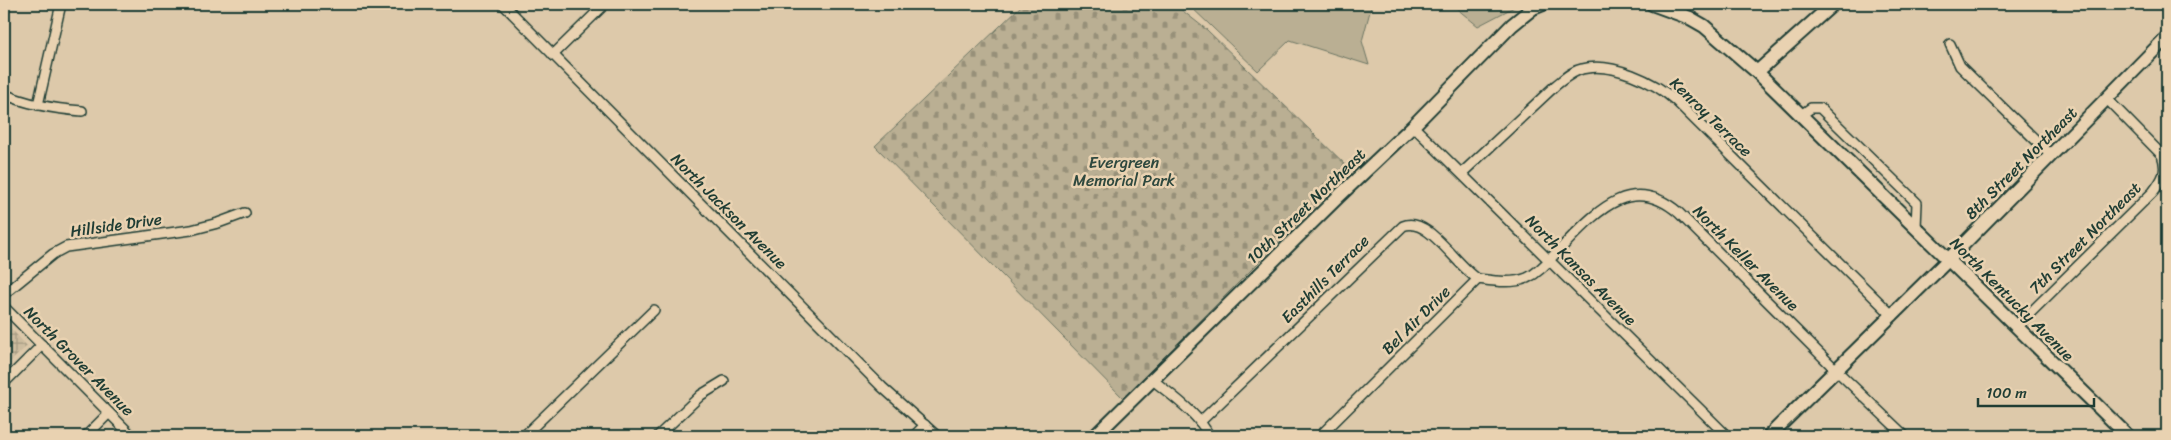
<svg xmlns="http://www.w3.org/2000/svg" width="2171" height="440" viewBox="0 0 2171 440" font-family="Sriracha,sans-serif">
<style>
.industrial{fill:url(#industrial-grid)}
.grass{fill:#baaf93;stroke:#6c7664}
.cemetery{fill:url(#cemetery-stones);stroke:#6c7664}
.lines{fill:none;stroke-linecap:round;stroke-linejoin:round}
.street-casing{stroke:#1f3d34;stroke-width:12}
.secondary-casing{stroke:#1f3d34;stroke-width:16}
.street{stroke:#e9d2b1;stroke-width:9}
.secondary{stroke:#e9d2b1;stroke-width:12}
.labels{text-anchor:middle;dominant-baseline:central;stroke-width:5;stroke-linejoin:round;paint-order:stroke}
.street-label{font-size:16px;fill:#1f3d34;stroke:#e9d2b1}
.park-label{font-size:16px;fill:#2e483e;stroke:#e9d2b1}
</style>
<defs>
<pattern id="industrial-grid" width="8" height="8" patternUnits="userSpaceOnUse" patternTransform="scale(1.25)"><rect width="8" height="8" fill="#ccbc9f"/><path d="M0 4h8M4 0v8" fill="none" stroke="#a59a82"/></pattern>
<pattern id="cemetery-stones" width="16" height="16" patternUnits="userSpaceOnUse" patternTransform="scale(1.25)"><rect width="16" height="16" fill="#baaf93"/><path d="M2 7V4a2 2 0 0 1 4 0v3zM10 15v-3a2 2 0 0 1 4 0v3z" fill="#979079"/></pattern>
</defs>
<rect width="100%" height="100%" fill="#ddc9aa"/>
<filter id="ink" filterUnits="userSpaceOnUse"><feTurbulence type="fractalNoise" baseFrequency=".02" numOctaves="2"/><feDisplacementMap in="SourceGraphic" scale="10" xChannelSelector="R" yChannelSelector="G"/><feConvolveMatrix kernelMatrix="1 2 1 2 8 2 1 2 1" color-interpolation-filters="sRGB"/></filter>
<g filter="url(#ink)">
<path class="industrial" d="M4,321L27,346L4,368Z"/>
<g class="grass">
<path d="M1188,4H1372L1362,41L1369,65L1290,40L1258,71Z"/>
<path d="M1451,4H1520L1478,26Z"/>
</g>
<path class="cemetery" d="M1023,4H1174L1207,30L1351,170L1123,398L875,146Z"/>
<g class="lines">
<defs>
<g id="street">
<path d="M503,4L882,387L937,436"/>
<path d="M1950,44L1960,66L2051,155"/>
<path d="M553,55L605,4"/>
<path d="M4,94C29,105 55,109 82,111"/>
<path d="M38,105L61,4"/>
<path d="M1801,115L1811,108H1820L1917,203L1916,227"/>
<path d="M1413,126L1727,436"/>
<path d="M1462,173L1556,85C1564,79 1572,71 1582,69C1611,61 1655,82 1676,101L1893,316"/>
<path d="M4,294L53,254L66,247L191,230L218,223L245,213"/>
<path d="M4,307L132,436"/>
<path d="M2017,326L2153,192C2163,179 2168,171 2162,155L2107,99"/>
<path d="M1153,380C1172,396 1198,413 1209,436"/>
<path d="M4,383L42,345"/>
<path d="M1200,422L1403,226C1428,215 1457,267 1478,279"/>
<path d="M86,436L109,413"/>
<path d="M524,436L654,310"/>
<path d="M658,436L701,395L724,381"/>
<path d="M914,436L925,425"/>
<path d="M1320,436L1478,279C1494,281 1512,284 1527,278C1538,273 1546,264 1553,256C1590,220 1627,168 1679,213L1837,371L1905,436"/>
</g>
<g id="secondary">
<path d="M1652,4L1690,18L1704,26L1757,72L2128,436"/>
<path d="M1757,72L1833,4"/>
<path d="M1095,436L1339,196L1413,126L1512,25L1533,8L1543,4"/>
<path d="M1769,436L1949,259L2167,37"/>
</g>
</defs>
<use href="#street" class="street-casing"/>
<use href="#secondary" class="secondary-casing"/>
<use href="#street" class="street"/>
<use href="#secondary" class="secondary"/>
</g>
</g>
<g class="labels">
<g class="street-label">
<text transform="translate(1711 117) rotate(44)">Kenroy Terrace</text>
<text transform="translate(2021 163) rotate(-45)">8th Street Northeast</text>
<text transform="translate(1306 206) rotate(-44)">10th Street Northeast</text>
<text transform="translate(729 211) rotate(45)">North Jackson Avenue</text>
<text transform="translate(116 225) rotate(-8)">Hillside Drive</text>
<text transform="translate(2085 238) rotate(-45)">7th Street Northeast</text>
<text transform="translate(1746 258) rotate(45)">North Keller Avenue</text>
<text transform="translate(1581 270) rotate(45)">North Kansas Avenue</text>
<text transform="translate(1325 279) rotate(-45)">Easthills Terrace</text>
<text transform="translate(2012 299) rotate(45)">North Kentucky Avenue</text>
<text transform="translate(1416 320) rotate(-45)">Bel Air Drive</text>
<text transform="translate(79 361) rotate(45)">North Grover Avenue</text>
</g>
<g class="park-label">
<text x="1124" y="162">Evergreen<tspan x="1124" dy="18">Memorial Park</tspan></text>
</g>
</g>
<rect width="2171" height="440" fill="none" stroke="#e9d2b1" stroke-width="20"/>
<rect x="10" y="10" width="2151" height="420" fill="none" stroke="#1f3d34" stroke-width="2" filter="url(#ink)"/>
<path d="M1978 398v8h116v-8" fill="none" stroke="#1f3d34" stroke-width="2.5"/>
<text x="1986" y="398" font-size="15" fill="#1f3d34" stroke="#e9d2b1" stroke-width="4" paint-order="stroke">100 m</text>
</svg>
